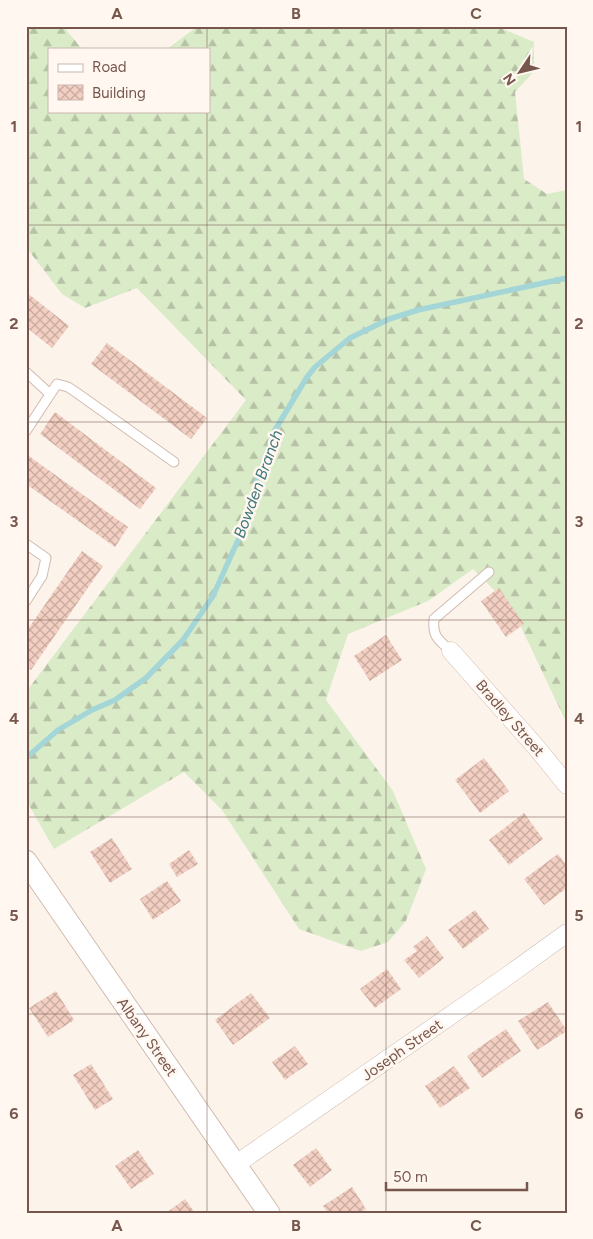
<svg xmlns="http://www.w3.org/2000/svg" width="593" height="1239" viewBox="0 0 593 1239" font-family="Figtree,sans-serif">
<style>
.forest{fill:url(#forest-firs)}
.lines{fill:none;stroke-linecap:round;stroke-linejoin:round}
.stream{stroke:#a4d6d8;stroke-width:5.5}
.building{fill:url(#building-cross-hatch)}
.service-casing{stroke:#d1bcb1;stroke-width:11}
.minor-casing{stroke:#d1bcb1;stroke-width:19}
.tertiary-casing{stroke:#d1bcb1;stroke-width:23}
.service{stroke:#fff;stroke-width:9}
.minor{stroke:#fff;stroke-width:18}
.tertiary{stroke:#fff;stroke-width:21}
.grid{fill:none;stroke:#77574d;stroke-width:1;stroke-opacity:0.55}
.labels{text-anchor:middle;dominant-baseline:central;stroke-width:5;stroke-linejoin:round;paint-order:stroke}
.street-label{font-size:15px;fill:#77574d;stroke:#fff7f0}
.water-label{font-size:16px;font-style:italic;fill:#40787c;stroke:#fff7f0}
.neatline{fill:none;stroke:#77574d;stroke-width:2}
.grid-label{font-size:16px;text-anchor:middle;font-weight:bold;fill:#77574d}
</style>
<defs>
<pattern id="forest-firs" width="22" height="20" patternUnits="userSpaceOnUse" patternTransform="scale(1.25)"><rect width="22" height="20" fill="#daebc8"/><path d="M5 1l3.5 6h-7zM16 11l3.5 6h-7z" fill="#b6c1a5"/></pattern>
<pattern id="building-cross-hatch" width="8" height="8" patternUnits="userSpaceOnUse" patternTransform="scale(1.25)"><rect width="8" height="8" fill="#f2cfc2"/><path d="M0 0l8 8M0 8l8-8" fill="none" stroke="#c9aba0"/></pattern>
</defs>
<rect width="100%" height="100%" fill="#fcf3ea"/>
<path class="forest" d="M26,26H63L82,49H49V111H209V49H167L198,26H496L534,42V71L515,92L524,179L547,194L567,190V724L512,608L473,569L428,601L348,634L326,700L393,791L426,869L406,921L388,942L361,951L299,929L222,810L184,772L54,849L26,800V692L246,400L137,288L85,308L62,294L26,247Z"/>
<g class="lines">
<path class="stream" d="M26,758L58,730L92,710L115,700L146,678L183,640L213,596L239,538L260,471L275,430L307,377L315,367L350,338L389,319L418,310L567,278"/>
</g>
<g class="building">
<path d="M26,292L69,326L52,348L26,327Z"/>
<path d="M107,343L207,418L191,439L91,364Z"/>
<path d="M55,412L156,488L140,509L40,434Z"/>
<path d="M26,454L128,527L115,547L26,484Z"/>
<path d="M82,551L103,566L31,670L26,667V632Z"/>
<path d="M499,588L524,624L506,637L481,601Z"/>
<path d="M386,635L402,660L370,681L354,656Z"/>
<path d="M484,758L509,791L480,813L455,780Z"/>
<path d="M524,813L543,839L509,865L489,840Z"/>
<path d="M112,838L132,869L110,883L90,852Z"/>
<path d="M189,850L198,864L177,877L169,864Z"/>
<path d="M558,854L567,866V888L544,905L524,879Z"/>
<path d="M167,881L181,901L153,920L140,899Z"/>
<path d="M475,910L489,929L463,949L448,930Z"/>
<path d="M427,936L444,958L419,978L404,960L417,951L413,947Z"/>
<path d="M387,969L401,989L375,1008L360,989Z"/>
<path d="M56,991L74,1020L48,1037L29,1008Z"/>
<path d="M251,993L270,1018L233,1045L215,1020Z"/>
<path d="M548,1002L567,1031L537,1050L518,1021Z"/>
<path d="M506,1029L521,1051L482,1078L467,1056Z"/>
<path d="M295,1046L308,1064L285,1080L272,1062Z"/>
<path d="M91,1064L113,1099L95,1110L73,1075Z"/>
<path d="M454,1066L470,1088L440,1108L425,1086Z"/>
<path d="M316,1148L332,1170L310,1187L293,1165Z"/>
<path d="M138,1150L154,1174L131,1189L115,1166Z"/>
<path d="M352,1187L366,1209L361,1213H328L323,1206Z"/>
<path d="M185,1199L195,1213H166Z"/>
</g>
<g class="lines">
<defs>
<g id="service">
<path d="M26,372L50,394"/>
<path d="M26,431L57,384L68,387L77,393L174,462"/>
<path d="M26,544L46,558L42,576L26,601"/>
<path d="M451,651C439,640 432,637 434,619L489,572"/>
</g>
<g id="minor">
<path d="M451,651L536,747L567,785"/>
<path d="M235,1165L506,977L567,933"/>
</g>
<path id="tertiary" d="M26,861L269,1213"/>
</defs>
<use href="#service" class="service-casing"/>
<use href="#minor" class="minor-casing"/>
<use href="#tertiary" class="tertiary-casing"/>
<use href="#service" class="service"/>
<use href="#minor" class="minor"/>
<use href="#tertiary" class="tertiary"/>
</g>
<path class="grid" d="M207,26V49M386,26V1213M207,111V1213M26,225H567M26,422H567M26,620H567M26,817H567M26,1014H567"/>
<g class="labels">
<g class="street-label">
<text transform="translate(510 718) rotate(49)">Bradley Street</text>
<text transform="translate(147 1037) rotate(55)">Albany Street</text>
<text transform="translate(402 1050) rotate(-35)">Joseph Street</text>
</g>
<g class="water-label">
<text transform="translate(258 484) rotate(-70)">Bowden Branch</text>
</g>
</g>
<rect width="593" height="1239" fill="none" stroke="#fff7f0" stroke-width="55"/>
<rect x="48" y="48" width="162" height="65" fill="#fff7f0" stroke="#c9b7af"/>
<rect x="58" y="64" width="25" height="8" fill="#ffffff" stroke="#c9b7af"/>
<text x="92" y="72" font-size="15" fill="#77574d">Road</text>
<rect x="58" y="85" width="25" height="15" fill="url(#building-cross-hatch)" stroke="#c9b7af"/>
<text x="92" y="98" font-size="15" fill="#77574d">Building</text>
<g transform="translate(520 72) rotate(235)" stroke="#fff7f0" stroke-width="4" paint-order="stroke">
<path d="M0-4L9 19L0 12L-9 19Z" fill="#77574d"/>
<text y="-8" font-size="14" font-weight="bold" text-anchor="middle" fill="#77574d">N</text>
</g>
<path d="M386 1182v8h141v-8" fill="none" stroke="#77574d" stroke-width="2.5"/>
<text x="393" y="1182" font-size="15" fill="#77574d" stroke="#fff7f0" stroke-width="4" paint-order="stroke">50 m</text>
<rect x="28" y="28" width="538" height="1184" class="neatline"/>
<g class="grid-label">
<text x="117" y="19">A</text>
<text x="296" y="19">B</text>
<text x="476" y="19">C</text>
<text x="14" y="132">1</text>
<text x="579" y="132">1</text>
<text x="14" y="329">2</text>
<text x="579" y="329">2</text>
<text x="14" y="527">3</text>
<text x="579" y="527">3</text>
<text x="14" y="724">4</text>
<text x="579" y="724">4</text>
<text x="14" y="921">5</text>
<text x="579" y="921">5</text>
<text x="14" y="1119">6</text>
<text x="579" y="1119">6</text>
<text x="117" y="1231">A</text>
<text x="296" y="1231">B</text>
<text x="476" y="1231">C</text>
</g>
</svg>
